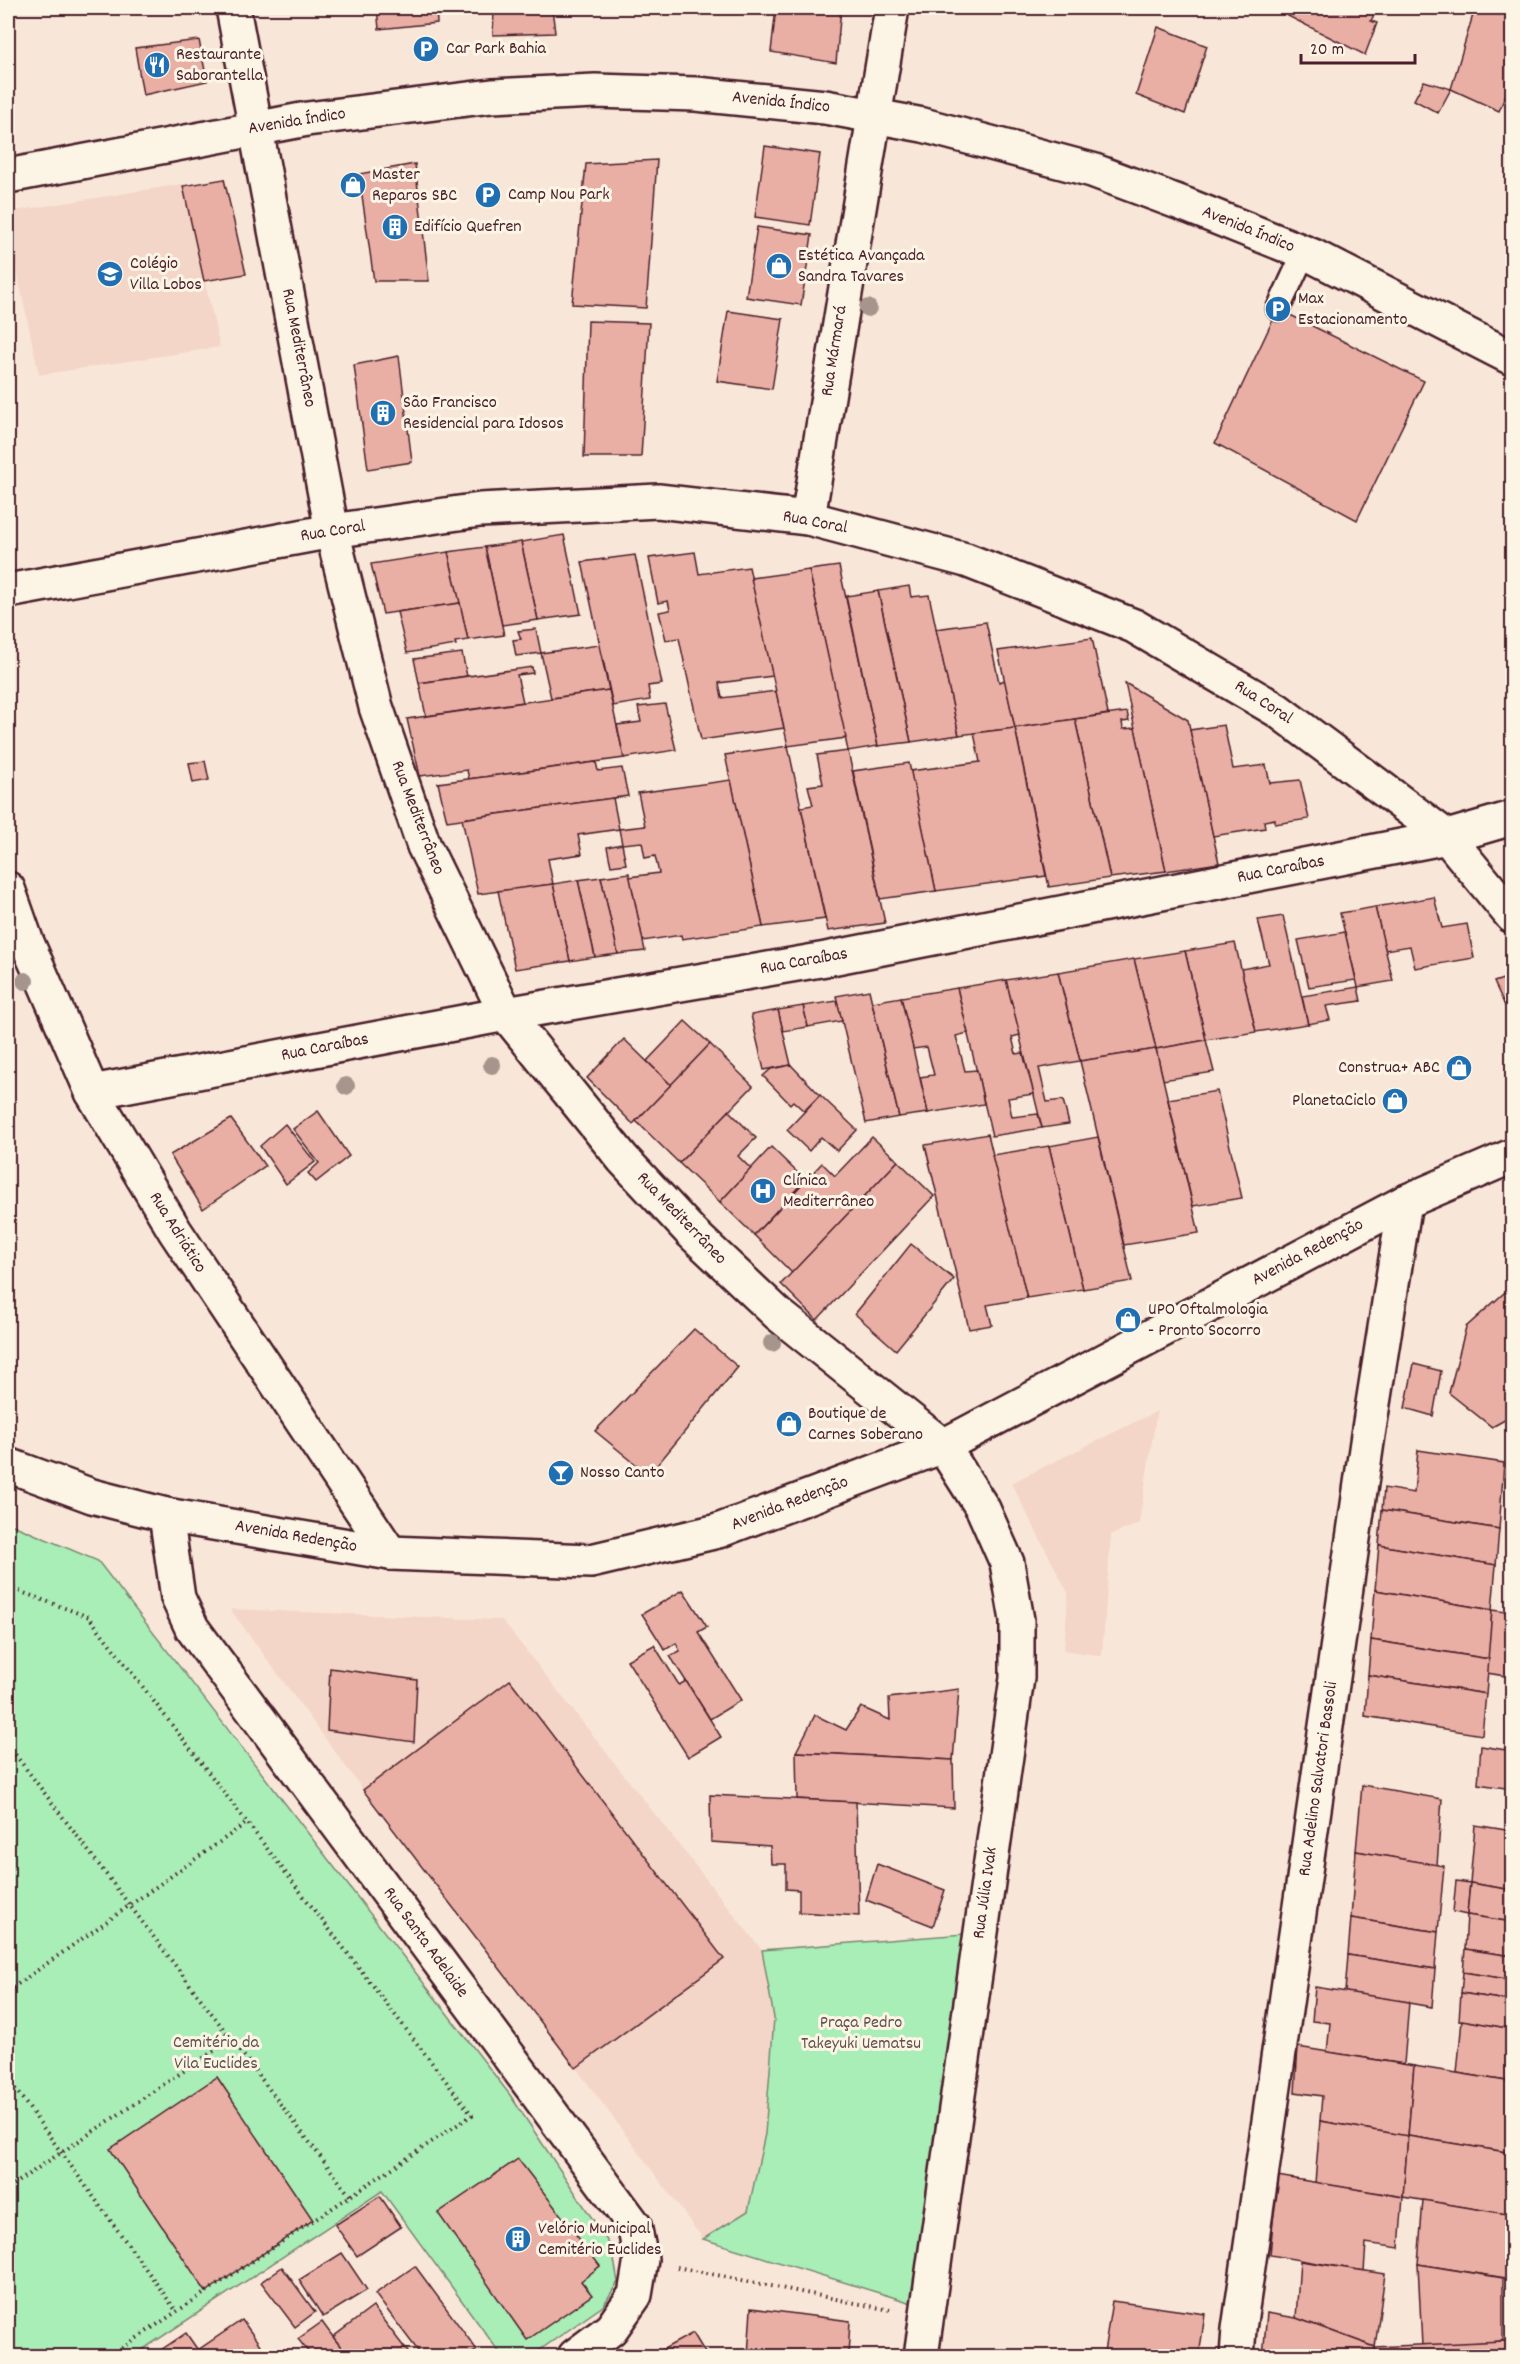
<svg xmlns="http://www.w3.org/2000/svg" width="1520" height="2364" viewBox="0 0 1520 2364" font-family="Dekko,sans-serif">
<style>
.built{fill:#f4d6c8}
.green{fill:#a9edb7;stroke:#7a8671;stroke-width:1.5}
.building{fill:#e9afa4;stroke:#4a1f2b;stroke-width:1.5}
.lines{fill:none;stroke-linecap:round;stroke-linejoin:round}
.lane-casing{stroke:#4a1f2b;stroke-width:27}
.street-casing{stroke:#4a1f2b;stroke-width:38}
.secondary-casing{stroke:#4a1f2b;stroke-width:38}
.path{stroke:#4a1f2b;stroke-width:4;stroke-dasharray:1.5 4.5;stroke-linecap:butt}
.lane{stroke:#fcf5e5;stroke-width:22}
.street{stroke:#fcf5e5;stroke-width:33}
.secondary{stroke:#fcf5e5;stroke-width:33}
.tree{fill:#a6958c}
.labels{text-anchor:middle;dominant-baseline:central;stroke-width:6;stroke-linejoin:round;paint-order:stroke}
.poi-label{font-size:18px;fill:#4a1f2b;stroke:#fcf5e5;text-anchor:start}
.street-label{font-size:18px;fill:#4a1f2b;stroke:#fcf5e5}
.park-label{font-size:18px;fill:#62524e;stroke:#fcf5e5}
</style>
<rect width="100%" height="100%" fill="#f8e7d8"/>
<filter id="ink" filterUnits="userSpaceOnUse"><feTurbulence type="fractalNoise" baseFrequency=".0167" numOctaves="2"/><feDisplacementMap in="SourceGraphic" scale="12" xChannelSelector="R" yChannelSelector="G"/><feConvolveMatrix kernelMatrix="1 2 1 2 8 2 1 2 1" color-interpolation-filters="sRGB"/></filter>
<g filter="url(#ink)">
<g class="built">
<path d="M182,184L220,347L39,375L8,230V212Z"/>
<path d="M1157,1411L1139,1524L1111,1535L1102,1656L1064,1650L1068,1593L1011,1483Z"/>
<path d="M230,1609L502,1620L762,1950L774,2018L765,2134L748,2212L703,2239L576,2068L363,1790Z"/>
</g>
<g class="green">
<path d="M8,1523L98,1561L510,2095L612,2248L618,2282L603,2306L531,2356H502L382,2191L133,2356H8Z"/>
<path d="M964,1934L912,2303L703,2239L748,2211L765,2134L774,2018L762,1950Z"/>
</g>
<g class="building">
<path d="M377,8H436L437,23L379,29Z"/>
<path d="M494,8H552L555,33L493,35Z"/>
<path d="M668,8H764V11Z"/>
<path d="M776,8H841L836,63L771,52Z"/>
<path d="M1294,8H1377L1371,21L1377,23L1365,55L1288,16Z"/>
<path d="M1475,8H1512V80L1499,111L1451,89Z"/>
<path d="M1158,27L1207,46L1185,114L1136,95Z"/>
<path d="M199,40L207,81L143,95L135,48Z"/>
<path d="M1424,81L1451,89L1438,113L1414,100Z"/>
<path d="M765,146L820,154L810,225L755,217Z"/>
<path d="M657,160L646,308L572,304L586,164Z"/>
<path d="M415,164L429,281H374L359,174Z"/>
<path d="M224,179L246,274L204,281L183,186Z"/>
<path d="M757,227L812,235L801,305L746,297Z"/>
<path d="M1278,309L1424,381L1357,520L1215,443Z"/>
<path d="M728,311L783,319L772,389L717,381Z"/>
<path d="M588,321L649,323L641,457H584Z"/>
<path d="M399,356L412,462L368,469L354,365Z"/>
<path d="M564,535L581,614L538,620L521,542Z"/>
<path d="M521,542L538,620L502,625L485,547Z"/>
<path d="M485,547L504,635L468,640L448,552Z"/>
<path d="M448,552L460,603L383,614L371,564Z"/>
<path d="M695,552L699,574L749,567L773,676L719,683L722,698L776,691L784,728L701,740L679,638L666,640L659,612L670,610L668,601L658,603L649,558Z"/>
<path d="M635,555L662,684L648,686L650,700L613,706L582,562Z"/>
<path d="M839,566L878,746L848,751L809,570Z"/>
<path d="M809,570L846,738L788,746L751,578Z"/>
<path d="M909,586L911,597L929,595L959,735L911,742L878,591Z"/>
<path d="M878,591L911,742L878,746L846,596Z"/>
<path d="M460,603L468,640L455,642L456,645L407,653L397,612Z"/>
<path d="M986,622L999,682L1005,680L1015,728L959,735L936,629Z"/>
<path d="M536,629L541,653L516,656L513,640L521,639L518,631Z"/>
<path d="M1092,638L1108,714L1015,728L998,651Z"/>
<path d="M599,645L609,690L551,698L541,653Z"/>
<path d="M462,653L467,676L419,683L414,659Z"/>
<path d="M532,667L533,673L517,675L523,702L426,716L419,683Z"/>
<path d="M1125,683L1188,720L1219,863L1166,871Z"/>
<path d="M609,690L624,758L469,779L467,770L420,776L407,719Z"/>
<path d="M665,704L676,750L624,758L617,725L641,722L638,707Z"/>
<path d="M1127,712L1129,721L1122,722L1123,729L1135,728L1166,871L1110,878L1075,719Z"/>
<path d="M1075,719L1110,878L1049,887L1015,728Z"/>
<path d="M1224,725L1233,769L1266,765L1270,783L1300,780L1309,819L1275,824V819L1264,821L1265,828L1213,836L1190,730Z"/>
<path d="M1015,728L1046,876L936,891L910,771L980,762L974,733Z"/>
<path d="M788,746L825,919L763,927L725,755Z"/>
<path d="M848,751L885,923L828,931L801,807L813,805L808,786L823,784L817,755Z"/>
<path d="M205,761L209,780L193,783L189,763Z"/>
<path d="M596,762L598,771L622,768L628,796L447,821L438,783Z"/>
<path d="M909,763L936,891L880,899L853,771Z"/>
<path d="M731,780L763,927L682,939L681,935L643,941L629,877L659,873L655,856L645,858L642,842L622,844L619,829L645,826L638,793Z"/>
<path d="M613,798L619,829L578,835L582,854L548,859L553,884L478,894L462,819Z"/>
<path d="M622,844L626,864L611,866L607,847Z"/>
<path d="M629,873L645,951L618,954L601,877Z"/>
<path d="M601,877L618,954L595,957L578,880Z"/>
<path d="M578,880L595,957L570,961L553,884Z"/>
<path d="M553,884L570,961L515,969L498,891Z"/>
<path d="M1434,897L1442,928L1467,924L1474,958L1415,968L1410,946L1385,950L1375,907Z"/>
<path d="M1375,907L1393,981L1358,987L1340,913Z"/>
<path d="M1283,916L1308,1024L1256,1032L1241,969L1269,964L1258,920Z"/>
<path d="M1345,932L1356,980L1309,987L1298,940Z"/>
<path d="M1235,943L1256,1032L1206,1040L1185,951Z"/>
<path d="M1185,951L1206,1040L1156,1049L1134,959Z"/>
<path d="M1134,959L1156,1049L1080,1061L1058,972Z"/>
<path d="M1058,972L1080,1061L1039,1068L1047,1102L1063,1100L1069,1124L1042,1128L1006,980Z"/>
<path d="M1512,976V1021L1494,982Z"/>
<path d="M1006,980L1020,1035L1012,1037L1016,1054L1023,1053L1034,1094L1008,1098L1012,1117L1038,1114L1042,1128L992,1136L957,988Z"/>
<path d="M1358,987L1361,1001L1326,1006L1330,1020L1308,1024L1302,996Z"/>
<path d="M957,988L968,1033L956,1036L965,1071L977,1070L984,1104L928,1113L920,1077L934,1075L927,1047L913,1049L901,997Z"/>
<path d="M869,990L899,1117L866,1123L836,996Z"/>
<path d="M901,997L928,1113L899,1117L872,1002Z"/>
<path d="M837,1001L842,1021L808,1027L803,1006Z"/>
<path d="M803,1006L808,1027L783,1031L778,1010Z"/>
<path d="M778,1010L791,1065L764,1070L751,1015Z"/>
<path d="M685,1021L710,1044L671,1085L647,1061Z"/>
<path d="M624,1039L671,1085L633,1124L587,1078Z"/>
<path d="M1206,1040L1214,1072L1163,1080L1156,1049Z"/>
<path d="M710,1044L753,1086L679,1163L636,1121Z"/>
<path d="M1156,1049L1199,1233L1124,1245L1080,1061Z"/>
<path d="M791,1065L820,1095L804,1111L793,1101L790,1104L763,1076L771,1069Z"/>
<path d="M1217,1091L1242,1198L1193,1206L1168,1099Z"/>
<path d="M820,1095L857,1130L837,1151L821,1137L809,1151L787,1130Z"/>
<path d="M318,1111L349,1156L316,1182L308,1173L319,1163L293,1129Z"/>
<path d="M729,1111L756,1138L738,1156L751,1169L720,1202L679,1163Z"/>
<path d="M231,1119L265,1166L203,1209L170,1155Z"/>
<path d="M285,1124L315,1162L286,1184L260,1146Z"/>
<path d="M988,1134L1027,1298L987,1305L992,1325L969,1329L925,1145Z"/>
<path d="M872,1137L898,1161L792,1273L754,1235L822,1163L835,1176Z"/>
<path d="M1098,1137L1132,1281L1083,1289L1049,1146Z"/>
<path d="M1049,1146L1083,1289L1027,1298L992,1155Z"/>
<path d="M771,1147L805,1180L754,1235L720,1202Z"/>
<path d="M898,1161L934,1196L817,1320L781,1284Z"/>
<path d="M911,1244L954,1279L896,1350L855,1314Z"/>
<path d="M1512,1286V1416L1492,1427L1449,1393L1466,1327Z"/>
<path d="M694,1329L738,1367L649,1475L595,1431Z"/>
<path d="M1414,1364L1441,1371L1433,1416L1405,1408Z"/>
<path d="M1418,1450L1504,1463L1499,1529L1382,1510L1384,1488L1414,1493Z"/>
<path d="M1382,1510L1499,1529L1496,1565L1379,1545Z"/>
<path d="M1379,1545L1496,1565L1492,1610L1375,1590Z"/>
<path d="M683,1590L707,1627L698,1632L741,1700L710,1719L670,1656L680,1651L676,1643L665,1650L642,1614Z"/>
<path d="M1375,1590L1492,1610L1489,1659L1371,1640Z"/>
<path d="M1492,1610L1512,1613V1677L1487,1673Z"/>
<path d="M1371,1640L1489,1659L1486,1694L1368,1675Z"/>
<path d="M654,1645L679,1685L686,1681L721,1737L688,1757L627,1660Z"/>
<path d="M330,1668L417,1680L414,1742L327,1730Z"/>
<path d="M1368,1675L1486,1694L1482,1735L1365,1716Z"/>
<path d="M1509,1676L1512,1677V1714L1506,1713Z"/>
<path d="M510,1680L724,1959L576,2068L363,1790Z"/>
<path d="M959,1689L953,1760L796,1752L815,1715L846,1730L861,1707L890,1720L889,1698Z"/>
<path d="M1481,1746L1512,1751V1789L1478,1784Z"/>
<path d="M796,1752L953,1760L954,1808L797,1799Z"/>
<path d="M1362,1785L1442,1799L1437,1865L1356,1851Z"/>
<path d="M710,1795L856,1802L859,1916L799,1912V1890L786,1889V1864H771L770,1846L711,1842Z"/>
<path d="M1475,1825L1512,1831V1890L1470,1883Z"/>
<path d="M1356,1851L1444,1866L1438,1932L1351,1918Z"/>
<path d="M877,1864L945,1890L933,1926L866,1900Z"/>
<path d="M1456,1881L1470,1883L1467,1915L1453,1912Z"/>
<path d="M1470,1883L1512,1890V1922L1467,1915Z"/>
<path d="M1467,1915L1512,1922V1956L1465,1949Z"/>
<path d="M1351,1918L1438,1932L1435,1969L1348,1955Z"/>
<path d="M1465,1949L1512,1956V1980L1463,1972Z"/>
<path d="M1348,1955L1435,1969L1432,2007L1345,1992Z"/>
<path d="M1463,1972L1512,1980V2001L1461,1993Z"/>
<path d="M1315,1987L1409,2002L1404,2064L1327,2052L1330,2023L1312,2021Z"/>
<path d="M1461,1993L1512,2001V2029L1459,2020Z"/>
<path d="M1462,2020L1512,2029V2082L1457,2073Z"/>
<path d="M1298,2047L1414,2066L1408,2136L1320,2121L1322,2096L1295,2092Z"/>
<path d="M1414,2066L1512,2082V2153L1408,2136Z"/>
<path d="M217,2077L313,2220L206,2292L110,2149Z"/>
<path d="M1320,2121L1408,2136L1403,2197L1315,2183Z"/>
<path d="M1408,2136L1512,2153V2215L1403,2197Z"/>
<path d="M518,2159L600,2266L581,2281L592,2295L527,2340L438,2213Z"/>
<path d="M1277,2176L1403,2197L1399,2248L1366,2243L1364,2271L1270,2255Z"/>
<path d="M380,2196L401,2227L357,2256L335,2225Z"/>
<path d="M1423,2200L1512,2215V2279L1418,2264Z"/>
<path d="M342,2253L367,2290L323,2317L299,2280Z"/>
<path d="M1300,2261L1385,2274L1375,2347L1296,2318Z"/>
<path d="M1418,2264L1503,2278V2341L1422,2346Z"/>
<path d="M415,2266L477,2350L468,2356H422L375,2294Z"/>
<path d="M282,2267L315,2312L295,2327L261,2282Z"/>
<path d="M1112,2301L1205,2314L1199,2356H1138L1104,2352Z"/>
<path d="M373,2307L411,2356H348L333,2337Z"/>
<path d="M751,2308L850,2321L848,2356H748Z"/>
<path d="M1267,2313L1296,2318L1375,2347L1376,2356H1263Z"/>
<path d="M242,2320L268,2356H202L198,2350Z"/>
<path d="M322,2322L333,2337L348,2356H307L310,2354L298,2339Z"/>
<path d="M186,2333L202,2356H152Z"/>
<path d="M693,2333L707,2356H651Z"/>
<path d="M1503,2341L1512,2342V2356H1376L1375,2347Z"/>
</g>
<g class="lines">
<defs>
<path id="lane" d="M1278,309L1304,253"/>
<g id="street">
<path d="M233,8L332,531L376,707L424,846L506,1014L623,1159L692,1233L778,1314L943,1446L983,1509L1007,1563L1017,1620V1678L921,2356"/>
<path d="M8,176L307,119L492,96L595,91L696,94L825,107L923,125L1092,170L1186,205L1313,256L1512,358"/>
<path d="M808,518L892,8"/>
<path d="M8,591L332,531L480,510L658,501L808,518L966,560L1134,626L1277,710L1447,837L1512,916"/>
<path d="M8,889L26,940L92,1092L175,1231L390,1553"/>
<path d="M92,1092L506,1014L826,959L1447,837L1512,818"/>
<path d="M166,1515L178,1598L192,1628L634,2225L641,2259L635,2295L611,2329L575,2356"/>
<path d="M1237,2356L1239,2329L1368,1435L1405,1202"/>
</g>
<path id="secondary" d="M8,1465L92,1496L166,1515L390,1553L591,1561L718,1531L943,1446L1405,1202L1512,1156"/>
</defs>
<use href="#lane" class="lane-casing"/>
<use href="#street" class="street-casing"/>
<use href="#secondary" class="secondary-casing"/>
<g class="path">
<path d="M8,1587L89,1617L472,2115L110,2356"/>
<path d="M8,1745L351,2197"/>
<path d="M8,1991L248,1822"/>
<path d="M8,2079L177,2312"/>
<path d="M8,2188L232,2039"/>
<path d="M677,2267L890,2310"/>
<path d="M8,2353L10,2356"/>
</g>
<use href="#lane" class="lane"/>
<use href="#street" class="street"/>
<use href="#secondary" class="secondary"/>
</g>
<g class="tree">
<circle cx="868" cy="308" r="9"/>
<circle cx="25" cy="981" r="9"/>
<circle cx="492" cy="1065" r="9"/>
<circle cx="346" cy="1086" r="9"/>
<circle cx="772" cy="1343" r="9"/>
</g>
</g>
<defs>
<symbol id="parking-disc" viewBox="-11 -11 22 22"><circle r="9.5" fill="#1f6fb2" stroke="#fcf5e5"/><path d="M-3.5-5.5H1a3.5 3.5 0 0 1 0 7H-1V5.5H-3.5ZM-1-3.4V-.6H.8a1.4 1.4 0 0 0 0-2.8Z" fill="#fff"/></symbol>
<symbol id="restaurant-disc" viewBox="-11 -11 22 22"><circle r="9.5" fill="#1f6fb2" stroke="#fcf5e5"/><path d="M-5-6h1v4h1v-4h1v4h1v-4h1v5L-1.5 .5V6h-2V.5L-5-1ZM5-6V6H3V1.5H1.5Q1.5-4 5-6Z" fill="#fff"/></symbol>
<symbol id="shop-disc" viewBox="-11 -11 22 22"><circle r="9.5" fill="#1f6fb2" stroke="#fcf5e5"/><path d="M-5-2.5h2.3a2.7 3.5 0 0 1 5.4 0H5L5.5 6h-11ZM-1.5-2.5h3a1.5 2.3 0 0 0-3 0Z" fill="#fff"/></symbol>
<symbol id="building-disc" viewBox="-11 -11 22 22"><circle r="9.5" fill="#1f6fb2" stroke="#fcf5e5"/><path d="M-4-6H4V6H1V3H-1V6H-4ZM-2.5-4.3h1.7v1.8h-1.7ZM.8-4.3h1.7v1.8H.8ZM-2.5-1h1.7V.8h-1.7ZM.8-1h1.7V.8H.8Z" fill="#fff"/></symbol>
<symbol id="school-disc" viewBox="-11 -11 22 22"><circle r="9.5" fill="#1f6fb2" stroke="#fcf5e5"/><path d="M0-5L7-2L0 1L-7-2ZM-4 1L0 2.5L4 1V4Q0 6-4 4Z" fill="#fff"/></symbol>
<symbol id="hospital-disc" viewBox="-11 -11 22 22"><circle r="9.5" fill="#1f6fb2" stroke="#fcf5e5"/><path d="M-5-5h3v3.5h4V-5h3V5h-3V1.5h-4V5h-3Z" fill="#fff"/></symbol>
<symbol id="bar-disc" viewBox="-11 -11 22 22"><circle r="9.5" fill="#1f6fb2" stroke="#fcf5e5"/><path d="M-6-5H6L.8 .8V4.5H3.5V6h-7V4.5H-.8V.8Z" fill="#fff"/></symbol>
</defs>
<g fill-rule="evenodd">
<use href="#parking-disc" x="411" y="34" width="30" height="30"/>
<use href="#restaurant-disc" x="142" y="50" width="30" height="30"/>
<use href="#shop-disc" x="338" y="170" width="30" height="30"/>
<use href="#parking-disc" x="473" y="180" width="30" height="30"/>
<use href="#building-disc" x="380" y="212" width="30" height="30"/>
<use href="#shop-disc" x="764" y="251" width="30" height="30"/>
<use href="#school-disc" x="95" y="259" width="30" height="30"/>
<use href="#parking-disc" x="1263" y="294" width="30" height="30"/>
<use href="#building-disc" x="368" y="398" width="30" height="30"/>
<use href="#shop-disc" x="1444" y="1053" width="30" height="30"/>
<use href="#shop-disc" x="1380" y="1086" width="30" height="30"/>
<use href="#hospital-disc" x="748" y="1176" width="30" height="30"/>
<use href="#shop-disc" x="1113" y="1305" width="30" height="30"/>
<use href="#shop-disc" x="774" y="1409" width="30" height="30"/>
<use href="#bar-disc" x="546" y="1458" width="30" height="30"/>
<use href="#building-disc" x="503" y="2224" width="30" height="30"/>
</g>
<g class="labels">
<g class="poi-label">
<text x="446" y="49">Car Park Bahia</text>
<text x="176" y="55">Restaurante<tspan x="176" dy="21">Saborantella</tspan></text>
<text x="372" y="175">Master<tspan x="372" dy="21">Reparos SBC</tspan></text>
<text x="508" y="195">Camp Nou Park</text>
<text x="414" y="227">Edifício Quefren</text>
<text x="798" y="256">Estética Avançada<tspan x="798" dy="21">Sandra Tavares</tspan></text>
<text x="130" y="264">Colégio<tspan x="130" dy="21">Villa Lobos</tspan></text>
<text x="1298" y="299">Max<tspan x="1298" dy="21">Estacionamento</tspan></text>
<text x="403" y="403">São Francisco<tspan x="403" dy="21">Residencial para Idosos</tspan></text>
<text x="1440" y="1068" text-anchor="end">Construa+ ABC</text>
<text x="1376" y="1101" text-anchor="end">PlanetaCiclo</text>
<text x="783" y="1181">Clínica<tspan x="783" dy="21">Mediterrâneo</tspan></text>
<text x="1148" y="1310">UPO Oftalmologia<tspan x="1148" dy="21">- Pronto Socorro</tspan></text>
<text x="808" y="1414">Boutique de<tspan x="808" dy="21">Carnes Soberano</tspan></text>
<text x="580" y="1473">Nosso Canto</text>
<text x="538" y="2229">Velório Municipal<tspan x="538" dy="21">Cemitério Euclides</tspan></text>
</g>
<g class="street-label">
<text transform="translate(781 103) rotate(6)">Avenida Índico</text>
<text transform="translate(297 122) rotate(-9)">Avenida Índico</text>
<text transform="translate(1248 230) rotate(22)">Avenida Índico</text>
<text transform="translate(298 348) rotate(79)">Rua Mediterrâneo</text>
<text transform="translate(835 351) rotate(-81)">Rua Mármará</text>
<text transform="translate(815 523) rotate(11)">Rua Coral</text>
<text transform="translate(333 532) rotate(-9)">Rua Coral</text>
<text transform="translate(1263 703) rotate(33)">Rua Coral</text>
<text transform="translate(417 818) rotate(69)">Rua Mediterrâneo</text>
<text transform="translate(1281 870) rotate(-11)">Rua Caraíbas</text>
<text transform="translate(804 962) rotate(-10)">Rua Caraíbas</text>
<text transform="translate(325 1048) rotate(-11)">Rua Caraíbas</text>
<text transform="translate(681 1219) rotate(46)">Rua Mediterrâneo</text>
<text transform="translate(177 1233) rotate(58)">Rua Adriático</text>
<text transform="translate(1308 1253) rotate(-28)">Avenida Redenção</text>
<text transform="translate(790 1504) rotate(-21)">Avenida Redenção</text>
<text transform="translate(296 1537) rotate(10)">Avenida Redenção</text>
<text transform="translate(1319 1779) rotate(-82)">Rua Adelino Salvatori Bassoli</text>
<text transform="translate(986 1893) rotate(-82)">Rua Júlia Ivak</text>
<text transform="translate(425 1943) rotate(54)">Rua Santa Adelaide</text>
</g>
<g class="park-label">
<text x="861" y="2023">Praça Pedro<tspan x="861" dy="21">Takeyuki Uematsu</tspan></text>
<text x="216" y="2043">Cemitério da<tspan x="216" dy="21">Vila Euclides</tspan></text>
</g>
</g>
<rect width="1520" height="2364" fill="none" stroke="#fcf5e5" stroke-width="30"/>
<rect x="15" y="15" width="1490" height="2334" fill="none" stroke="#4a1f2b" stroke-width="2" filter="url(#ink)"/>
<path d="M1301 54v9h114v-9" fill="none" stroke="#4a1f2b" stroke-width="3"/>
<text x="1310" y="54" font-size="18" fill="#4a1f2b" stroke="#fcf5e5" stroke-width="4.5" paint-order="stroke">20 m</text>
</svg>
